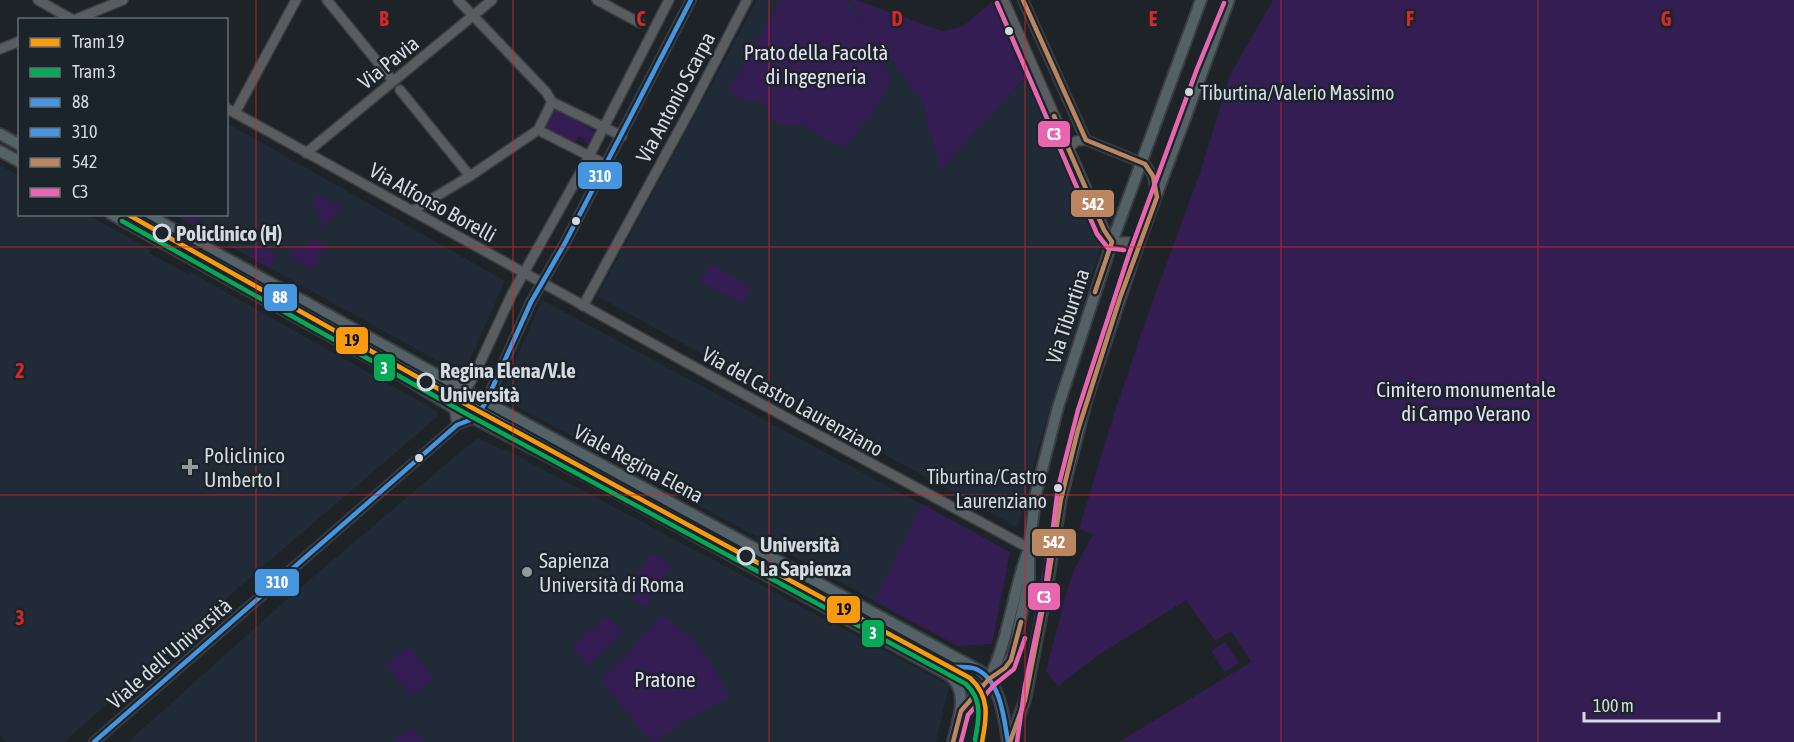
<svg xmlns="http://www.w3.org/2000/svg" width="1794" height="742" viewBox="0 0 1794 742" font-family="'Asap Condensed',sans-serif">
<style>
.built{fill:#202b37}
.green{fill:#341d52}
.lines{fill:none;stroke-linecap:round;stroke-linejoin:round}
.minor-casing{stroke:#3a3d42;stroke-width:12}
.major-casing{stroke:#3a3d42;stroke-width:14}
.minor{stroke:#595d60;stroke-width:9}
.major{stroke:#546167;stroke-width:10}
.bus-1-casing{stroke:#1b232b;stroke-width:9}
.bus-2-casing{stroke:#1b232b;stroke-width:9}
.bus-3-casing{stroke:#1b232b;stroke-width:9}
.bus-4-casing{stroke:#1b232b;stroke-width:9}
.bus-1{stroke:#4696df;stroke-width:4.5}
.bus-2{stroke:#4696df;stroke-width:4.5}
.bus-3{stroke:#bb8660;stroke-width:4.5}
.bus-4{stroke:#e866b0;stroke-width:4.5}
.tram-1-casing{stroke:#1b232b;stroke-width:9}
.tram-2-casing{stroke:#1b232b;stroke-width:9}
.tram-1{stroke:#f89c0e;stroke-width:4.5}
.tram-2{stroke:#06aa56;stroke-width:4.5}
.grid{fill:none;stroke:#d62828;stroke-width:1.5;stroke-opacity:0.55}
.bus-dot{fill:#d5dae0;stroke:#1b232b;stroke-width:2}
.stop-dot{fill:#1b232b;stroke:#d5dae0;stroke-width:3}
.poi-dot{fill:#959aa0;stroke:#1b232b;stroke-width:2}
.labels{text-anchor:middle;dominant-baseline:central;stroke-width:5;stroke-linejoin:round;paint-order:stroke}
.bus-label{font-size:20px;fill:#d5dae0;stroke:#1b232b;text-anchor:start}
.park-label{font-size:21px;fill:#e6def3;stroke:#1b232b}
.street-label{font-size:21px;fill:#d5dae0;stroke:#1b232b}
.stop-label{font-size:21px;font-weight:bold;fill:#d5dae0;stroke:#1b232b;text-anchor:start}
.poi-label{font-size:21px;fill:#d5dae0;stroke:#1b232b;text-anchor:start}
.grid-label{font-size:20px;text-anchor:middle;font-weight:bold;fill:#d62828;stroke:#1b232b;stroke-width:5;stroke-linejoin:round;paint-order:stroke}
.line-badge{stroke:#1b232b;stroke-width:2}
.badge-label{font-size:16px;text-anchor:middle;font-weight:bold;fill:#fff}
.pale-badge-label{font-size:16px;text-anchor:middle;font-weight:bold;fill:#111}
</style>
<rect width="100%" height="100%" fill="#1e2328"/>
<g class="built">
<path d="M757,0H850L922,102L940,170L1025,78L1102,243L1039,444L1018,528L597,296Z"/>
<path d="M227,123L505,281L463,375L174,215L226,214Z"/>
<path d="M0,165L19,176L20,214L88,215L151,250L149,253L188,274L192,273L437,411V417L245,582L64,742H6L0,735Z"/>
<path d="M542,300L1010,552L958,646L500,397Z"/>
<path d="M477,438L514,454L949,685L936,742H128L294,593Z"/>
</g>
<g class="green">
<path d="M781,0H845L865,23L850,0H856L942,31L962,27L992,2L1025,78L940,170L922,102L878,41C881,51 890,71 889,82C889,92 853,140 844,147C837,144 829,141 822,137C818,135 814,131 810,129C794,121 778,130 766,113L768,106C753,94 738,108 729,89Z"/>
<path d="M1273,0H1794V742H1119L1251,662L1231,631L1215,641L1186,600L1097,656L1058,686L1046,671L1067,590L1075,568L1093,534L1079,529L1113,417L1144,325L1201,170L1230,75Z"/>
<path d="M555,109L593,130L595,135L589,145L584,142L585,139L579,136L576,142L546,128Z"/>
<path d="M318,193L340,206L332,221L328,219L322,230L321,217L313,202Z"/>
<path d="M177,214H203V215L196,227Z"/>
<path d="M315,239L326,246L313,270L288,256L292,249L304,246Z"/>
<path d="M256,243L276,255L269,268L249,257Z"/>
<path d="M710,264L752,287L742,304L700,281Z"/>
<path d="M922,504L1010,552L992,644L958,646L874,601Z"/>
<path d="M651,554L672,565L645,608L625,592Z"/>
<path d="M661,614C696,639 712,658 729,697L690,718L654,742H651L600,680L628,653Z"/>
<path d="M605,616L623,632L588,666L571,648Z"/>
<path d="M1225,642L1239,663L1225,672L1211,651Z"/>
<path d="M408,646L434,678L411,696L385,665Z"/>
<path d="M411,726L424,742H392Z"/>
</g>
<g class="lines">
<defs>
<g id="minor">
<path d="M38,0L73,20"/>
<path d="M327,0L393,81"/>
<path d="M458,0L546,92L552,102"/>
<path d="M597,0L640,23"/>
<path d="M1004,0L1106,233L1112,242H1139"/>
<path d="M1023,0L1086,140"/>
<path d="M74,20L123,0"/>
<path d="M0,49L20,41"/>
<path d="M400,90L470,176"/>
<path d="M552,102L622,136"/>
<path d="M226,108L796,423L1029,548"/>
<path d="M235,113L296,0"/>
<path d="M538,130L607,165"/>
<path d="M1068,149L1076,141L1086,140L1145,164L1153,176L1156,197"/>
<path d="M306,153L492,0"/>
<path d="M412,211L470,176L538,130L552,102"/>
<path d="M583,306L690,110L747,0"/>
<path d="M457,425L454,408L473,378L512,294L584,166L669,0"/>
<path d="M94,742L457,425L475,418L486,402L531,302L565,243L691,0"/>
</g>
<g id="major">
<path d="M0,134L20,145"/>
<path d="M0,151L20,162"/>
<path d="M111,214L399,374L454,408L588,477L949,675C970,691 958,720 953,742"/>
<path d="M146,214L457,386L980,671C1001,686 1004,718 1008,742"/>
<path d="M989,679C1009,639 1012,595 1027,554"/>
<path d="M961,711L989,679L1005,668L1013,654L1029,579V548L1036,493L1058,407L1112,242L1201,0"/>
<path d="M1010,742L1025,700L1047,587L1061,499L1087,398L1139,242L1229,0"/>
</g>
</defs>
<use href="#minor" class="minor-casing"/>
<use href="#major" class="major-casing"/>
<use href="#minor" class="minor"/>
<use href="#major" class="major"/>
<defs>
<g id="bus-1">
<path d="M131,214L460,398L952,667C960,667 969,666 976,669C1001,680 1004,719 1008,742"/>
<path d="M971,676L982,687L973,742"/>
</g>
<path id="bus-2" d="M94,742L457,425L475,418L486,402L531,302L565,243L691,0"/>
<g id="bus-3">
<path d="M1054,116L1104,230L1112,242L1095,292"/>
<path d="M953,742L961,711L989,679L1005,668L1011,660L1021,622"/>
<path d="M1010,742L1025,700L1047,587L1061,499L1078,430L1120,298L1157,197L1153,176L1145,164L1086,140L1023,0"/>
</g>
<g id="bus-4">
<path d="M997,3L1097,234L1108,248L1124,250"/>
<path d="M961,742L968,715L994,685L1014,669L1025,638"/>
<path d="M1017,742L1025,686L1045,591L1058,488L1078,410L1128,257L1197,69L1224,3"/>
</g>
</defs>
<use href="#bus-1" class="bus-1-casing"/>
<use href="#bus-2" class="bus-2-casing"/>
<use href="#bus-3" class="bus-3-casing"/>
<use href="#bus-4" class="bus-4-casing"/>
<use href="#bus-1" class="bus-1"/>
<use href="#bus-2" class="bus-2"/>
<use href="#bus-3" class="bus-3"/>
<use href="#bus-4" class="bus-4"/>
<defs>
<path id="tram-1" d="M127,214L469,406L970,678C990,696 987,717 982,742"/>
<path id="tram-2" d="M122,221L465,413L966,684C983,700 979,719 975,740"/>
</defs>
<use href="#tram-1" class="tram-1-casing"/>
<use href="#tram-2" class="tram-2-casing"/>
<use href="#tram-1" class="tram-1"/>
<use href="#tram-2" class="tram-2"/>
</g>
<path class="grid" d="M256,0V742M513,0V742M769,0V742M1025,0V742M1281,0V742M1538,0V742M0,247H1794M0,495H1794"/>
<g class="bus-dot">
<circle cx="1009" cy="31" r="5"/>
<circle cx="1189" cy="92" r="5"/>
<circle cx="576" cy="221" r="5"/>
<circle cx="419" cy="458" r="5"/>
<circle cx="1058" cy="488" r="5"/>
</g>
<g class="stop-dot">
<circle cx="162" cy="233" r="8"/>
<circle cx="426" cy="382" r="8"/>
<circle cx="746" cy="556" r="8"/>
</g>
<g class="poi-dot">
<path d="M187 458h6v6h6v6h-6v6h-6v-6h-6v-6h6z"/>
<circle cx="527" cy="572" r="6"/>
</g>
<g class="labels">
<g class="bus-label">
<text x="1200" y="92">Tiburtina/Valerio Massimo</text>
<text x="1047" y="476" text-anchor="end">Tiburtina/Castro<tspan x="1047" dy="24">Laurenziano</tspan></text>
</g>
<g class="park-label">
<text x="816" y="52">Prato della Facoltà<tspan x="816" dy="24">di Ingegneria</tspan></text>
<text x="1466" y="389">Cimitero monumentale<tspan x="1466" dy="24">di Campo Verano</tspan></text>
<text x="665" y="679">Pratone</text>
</g>
<g class="street-label">
<text transform="translate(388 62) rotate(-39)">Via Pavia</text>
<text transform="translate(675 97) rotate(-62)">Via Antonio Scarpa</text>
<text transform="translate(433 202) rotate(29)">Via Alfonso Borelli</text>
<text transform="translate(1067 316) rotate(-72)">Via Tiburtina</text>
<text transform="translate(793 401) rotate(29)">Via del Castro Laurenziano</text>
<text transform="translate(639 463) rotate(28)">Viale Regina Elena</text>
<text transform="translate(169 653) rotate(-41)">Viale dell'Università</text>
</g>
<g class="stop-label">
<text x="176" y="233">Policlinico (H)</text>
<text x="440" y="370">Regina Elena/V.le<tspan x="440" dy="24">Università</tspan></text>
<text x="760" y="544">Università<tspan x="760" dy="24">La Sapienza</tspan></text>
</g>
<g class="poi-label">
<text x="204" y="455">Policlinico<tspan x="204" dy="24">Umberto I</tspan></text>
<text x="539" y="560">Sapienza<tspan x="539" dy="24">Università di Roma</tspan></text>
</g>
</g>
<g class="grid-label">
<text x="384" y="26">B</text>
<text x="641" y="26">C</text>
<text x="897" y="26">D</text>
<text x="1153" y="26">E</text>
<text x="1410" y="26">F</text>
<text x="1666" y="26">G</text>
<text x="20" y="378">2</text>
<text x="20" y="625">3</text>
</g>
<g class="line-badge">
<rect x="1037" y="120" width="34" height="28" rx="6" fill="#e866b0"/>
<rect x="577" y="161" width="46" height="29" rx="6" fill="#4696df"/>
<rect x="1070" y="189" width="45" height="29" rx="6" fill="#bb8660"/>
<rect x="263" y="283" width="35" height="29" rx="6" fill="#4696df"/>
<rect x="335" y="326" width="34" height="29" rx="6" fill="#f89c0e"/>
<rect x="373" y="353" width="23" height="29" rx="6" fill="#06aa56"/>
<rect x="1031" y="528" width="46" height="29" rx="6" fill="#bb8660"/>
<rect x="254" y="568" width="46" height="29" rx="6" fill="#4696df"/>
<rect x="1027" y="582" width="34" height="29" rx="6" fill="#e866b0"/>
<rect x="826" y="595" width="35" height="29" rx="6" fill="#f89c0e"/>
<rect x="861" y="619" width="24" height="29" rx="6" fill="#06aa56"/>
</g>
<g class="badge-label">
<text x="1054" y="140">C3</text>
<text x="600" y="182">310</text>
<text x="1093" y="210">542</text>
<text x="280" y="303">88</text>
<text x="384" y="374">3</text>
<text x="1054" y="548">542</text>
<text x="277" y="588">310</text>
<text x="1044" y="603">C3</text>
<text x="873" y="639">3</text>
</g>
<g class="pale-badge-label">
<text x="352" y="346">19</text>
<text x="844" y="615">19</text>
</g>
<rect x="18" y="18" width="210" height="198" fill="#1b232b" stroke="#656c73" stroke-width="1.5"/>
<rect x="30" y="38" width="30" height="9" fill="#f89c0e" stroke="#656c73" stroke-width="1.5"/>
<text x="72" y="48" font-size="18" fill="#d5dae0">Tram 19</text>
<rect x="30" y="68" width="30" height="9" fill="#06aa56" stroke="#656c73" stroke-width="1.5"/>
<text x="72" y="78" font-size="18" fill="#d5dae0">Tram 3</text>
<rect x="30" y="98" width="30" height="9" fill="#4696df" stroke="#656c73" stroke-width="1.5"/>
<text x="72" y="108" font-size="18" fill="#d5dae0">88</text>
<rect x="30" y="128" width="30" height="9" fill="#4696df" stroke="#656c73" stroke-width="1.5"/>
<text x="72" y="138" font-size="18" fill="#d5dae0">310</text>
<rect x="30" y="158" width="30" height="9" fill="#bb8660" stroke="#656c73" stroke-width="1.5"/>
<text x="72" y="168" font-size="18" fill="#d5dae0">542</text>
<rect x="30" y="188" width="30" height="9" fill="#e866b0" stroke="#656c73" stroke-width="1.5"/>
<text x="72" y="198" font-size="18" fill="#d5dae0">C3</text>
<path d="M1584 712v9h135v-9" fill="none" stroke="#d5dae0" stroke-width="3"/>
<text x="1593" y="712" font-size="18" fill="#d5dae0" stroke="#1b232b" stroke-width="4.5" paint-order="stroke">100 m</text>
</svg>
